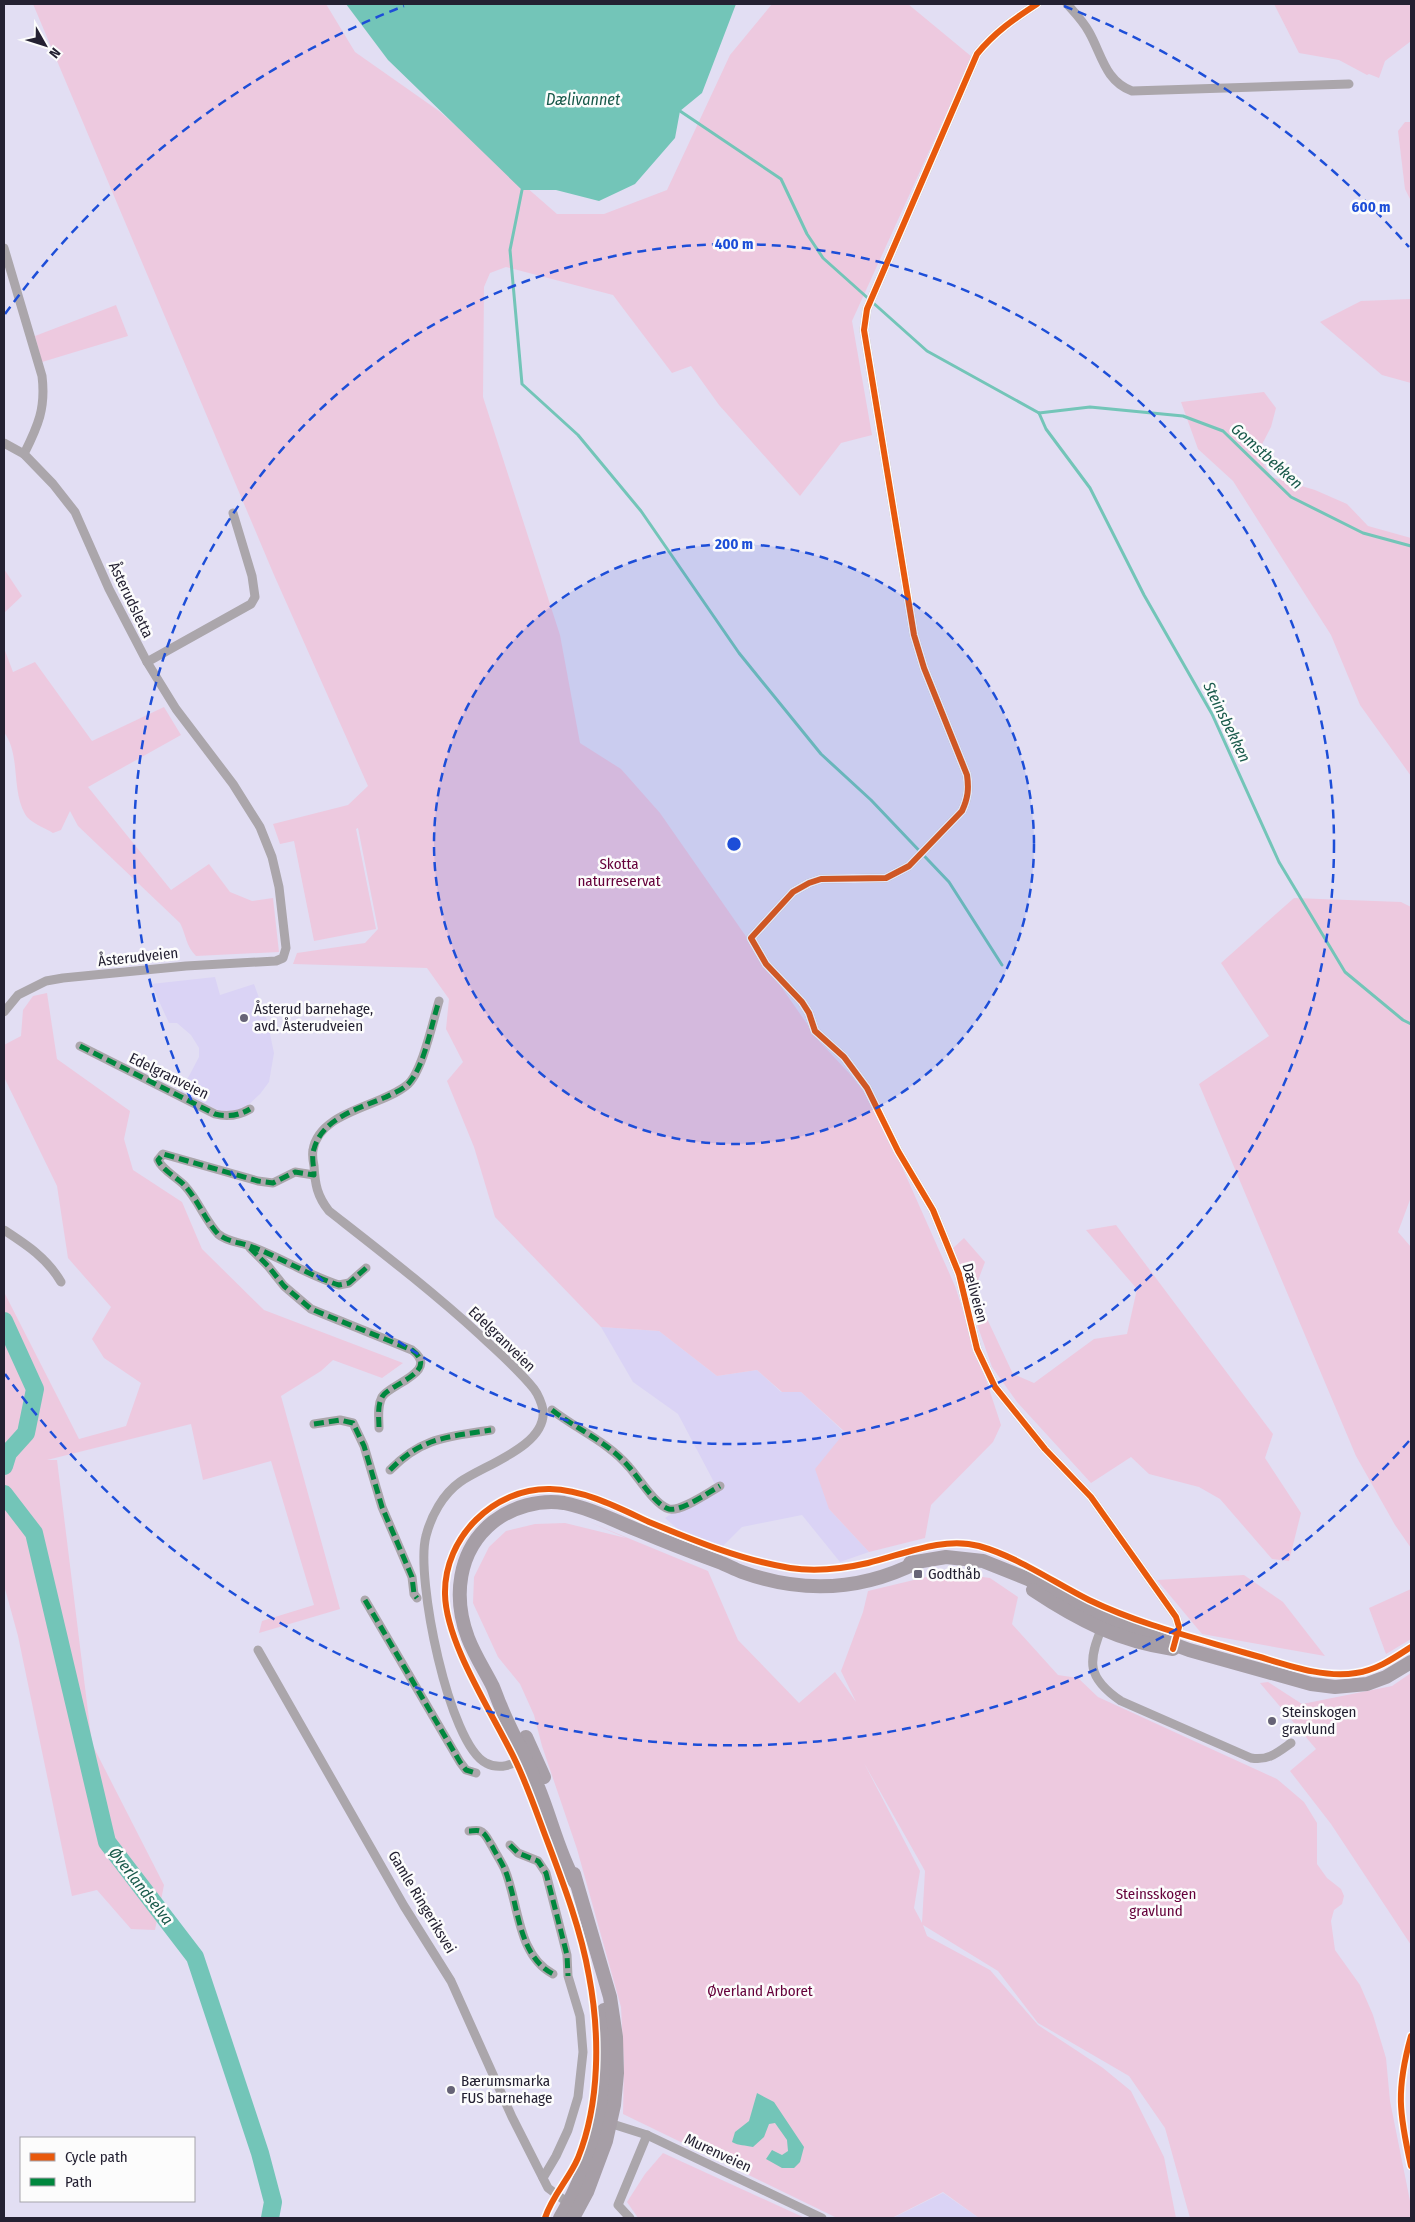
<svg xmlns="http://www.w3.org/2000/svg" width="1415" height="2222" viewBox="0 0 1415 2222" font-family="'Fira Sans Condensed',sans-serif">
<style>
.built{fill:#dad3f5}
.green{fill:#edc9df;fill-rule:evenodd}
.water{fill:#73c5b8}
.lines{fill:none;stroke-linecap:round;stroke-linejoin:round}
.stream{stroke:#73c5b8;stroke-width:3}
.river{stroke:#73c5b8;stroke-width:18}
.minor{stroke:#aba6ab;stroke-width:9}
.primary{stroke:#a69ea6;stroke-width:14}
.quiet{stroke:#00873e;stroke-width:5;stroke-dasharray:10 5;stroke-linecap:butt}
.cycleway-casing{stroke:#fcfcfc;stroke-width:9}
.cycleway{stroke:#e8590c;stroke-width:6}
.ring{fill:none;stroke:#1d4ed8;stroke-width:2.5;stroke-dasharray:9 6}
.poi-dot{fill:#666376;stroke:#fcfcfc;stroke-width:2}
.labels{text-anchor:middle;dominant-baseline:central;stroke-width:5;stroke-linejoin:round;paint-order:stroke}
.street-label{font-size:15px;fill:#242132;stroke:#fcfcfc}
.park-label{font-size:15px;fill:#65003a;stroke:#fcfcfc}
.poi-label{font-size:15px;fill:#242132;stroke:#fcfcfc;text-anchor:start}
.water-label{font-size:16px;font-style:italic;fill:#18594a;stroke:#fcfcfc}
.centre{fill:#1d4ed8;stroke:#fcfcfc;stroke-width:2.5}
.ring-label{font-size:15px;text-anchor:middle;font-weight:bold;fill:#1d4ed8;stroke:#fcfcfc;stroke-width:5;stroke-linejoin:round;paint-order:stroke}
</style>
<rect width="100%" height="100%" fill="#e2def3"/>
<g class="built">
<path d="M215,977L220,995L254,984L267,1020L274,1053L269,1082L260,1094L245,1108L225,1113L180,1093L199,1057V1048L191,1035L177,1023H169L151,984Z"/>
<path d="M601,1327L659,1331L717,1376L757,1370L781,1392H801L845,1433L829,1509L869,1552L840,1562L802,1515L742,1527L722,1547L680,1531L665,1518L715,1484L678,1414L633,1382Z"/>
<path d="M943,2193L979,2218H893Z"/>
</g>
<g class="green">
<path d="M33,4H326L355,52L439,111L557,214H604L667,190L730,55L772,4H908L972,57L852,321L872,435L841,443L800,496L719,405L691,366L672,373L613,295L506,267L490,273L484,287L483,397L560,635L580,743L621,769L660,813L819,1041L849,1073L874,1104L955,1286L1001,1425L993,1442L931,1505L925,1538L869,1552L829,1509L815,1469L845,1432L801,1392H782L757,1370L717,1376L659,1331L601,1327L495,1217L474,1147L447,1081L463,1062L446,1029L449,999L427,968L293,964L297,953L365,943L378,929L358,828L356,829L376,929L314,941L294,841L280,844L273,824L348,805L368,786L274,575Z"/>
<path d="M1274,4H1411V41L1385,61L1379,78L1369,74L1367,75L1339,60L1299,53Z"/>
<path d="M1405,122H1411V201L1405,189L1398,131Z"/>
<path d="M1411,299V383L1382,375L1320,322L1361,301Z"/>
<path d="M116,305L128,336L42,362L35,336Z"/>
<path d="M1264,392L1276,408L1271,427L1257,454L1272,477L1315,490L1347,504L1368,526L1411,538V776L1360,705L1331,635L1233,481L1198,449L1181,402Z"/>
<path d="M4,569L22,596L4,613Z"/>
<path d="M4,648L13,672L35,662L92,741L164,707L181,735L88,787L171,890L209,864L230,892L252,901L273,898L279,952L196,956C185,944 187,937 180,923L78,826L70,811L61,830L53,833C45,828 29,822 25,814C11,789 21,756 4,732Z"/>
<path d="M1294,898L1401,902L1411,907V1197L1398,1232L1411,1247V1548L1395,1525L1356,1456L1199,1084L1269,1036L1221,963Z"/>
<path d="M47,993L57,1059L130,1111L124,1139L133,1170L182,1202L202,1249L264,1310L403,1363L382,1378L333,1360L321,1371L281,1396L340,1609L259,1633L262,1621L314,1605L271,1461L203,1480L191,1424L47,1460H57L92,1744L164,1885L155,1930L131,1929L97,1890L72,1896L18,1636L4,1585V1292L79,1439L126,1426L141,1383L104,1358L92,1339L111,1307L68,1258L57,1186L4,1077V1045L21,1036L23,1010L33,996Z"/>
<path d="M1116,1225L1273,1434L1265,1458L1301,1513L1289,1561L1272,1559L1220,1499L1199,1487L1149,1474L1131,1457L1091,1483L1017,1402L992,1367L951,1250L964,1238L985,1262L974,1291L1013,1374L1034,1383L1094,1339L1127,1334L1137,1289L1086,1230Z"/>
<path d="M589,1522L708,1571L738,1640L799,1703L835,1672L856,1702L841,1671L863,1612L868,1591L947,1572L990,1578L1018,1597L1012,1624L1058,1675L1078,1678L1098,1697L1277,1779L1304,1802L1317,1823V1864L1327,1878L1341,1889L1344,1896L1342,1904L1334,1910L1331,1921L1335,1950L1360,1985L1373,2015L1386,2058L1390,2101L1411,2206V2218H1190L1165,2128L1129,2076L1038,2023L998,1971L923,1925L927,1936L990,1970L1038,2025L1103,2068L1131,2091L1164,2157L1176,2218H979L943,2192L892,2218H837L623,2114L624,2064L621,2007L577,1849L542,1746L534,1715L520,1684L498,1657L473,1603L474,1577L489,1547L506,1531L535,1524L565,1523L626,1538ZM864,1763L925,1871L922,1923L914,1908L920,1871Z"/>
<path d="M1244,1575L1283,1602L1325,1656L1202,1634L1157,1580Z"/>
<path d="M1411,1589V1639L1386,1654L1369,1608Z"/>
<path d="M1411,1673V1945L1331,1824L1290,1771L1316,1749L1260,1683L1268,1682L1302,1704L1392,1686Z"/>
<path d="M663,2153L805,2218H638L627,2202L645,2174Z"/>
</g>
<g class="water">
<path d="M346,4H736L702,93L680,111L675,138L635,184L599,201L556,190H522L388,60Z"/>
<path d="M757,2093L774,2102L804,2147L800,2162L794,2168H782L766,2159L772,2150L782,2155L788,2151L787,2140L775,2123L769,2124L764,2137L753,2147C745,2145 739,2146 732,2142L735,2132L749,2121Z"/>
</g>
<g class="lines">
<g class="stream">
<path d="M680,111L781,179L807,234L823,258L927,351L1039,413"/>
<path d="M522,190L510,250L522,384L578,435L641,511L739,653L821,754L871,800L949,882L1002,965"/>
<path d="M1039,413L1046,429L1090,488L1144,595L1212,714L1279,862L1345,972L1403,1020L1411,1024"/>
<path d="M1039,413L1090,407L1183,416L1223,431L1291,497L1363,533L1411,546"/>
</g>
<g class="river">
<path d="M4,1321L35,1389L26,1433L8,1453L4,1466"/>
<path d="M4,1494L34,1533L107,1842L195,1957L260,2153L273,2202L270,2218"/>
</g>
<g class="minor">
<path d="M1037,4C1014,19 995,32 977,54L867,309L864,330L914,635L924,668L967,775C969,789 968,798 962,811L909,866L886,878L821,879L809,883L793,892L751,938L766,964L802,1002L809,1013L815,1031L844,1057L867,1088L898,1151L933,1210L959,1274L977,1349L995,1387L1045,1449L1091,1497L1176,1617L1179,1627L1173,1649"/>
<path d="M1067,4C1075,13 1083,21 1089,32C1102,55 1105,81 1132,91L1349,84"/>
<path d="M4,248L42,376C46,408 38,426 24,454L53,484L75,512L109,589L147,662L176,709L233,784L260,827L272,857L279,887L286,948L283,958L276,961L186,966L63,978L46,981L18,995L4,1012"/>
<path d="M4,443L24,454"/>
<path d="M147,662L251,604L255,597L252,576L233,513"/>
<path d="M439,1001C433,1021 422,1073 407,1085C381,1107 319,1111 313,1150C312,1155 313,1161 314,1166C315,1184 317,1196 329,1211C380,1251 432,1291 480,1335C498,1352 518,1369 534,1389C538,1394 542,1404 543,1410C547,1446 484,1465 460,1482C443,1494 431,1516 426,1536C415,1576 449,1745 486,1763C501,1771 515,1763 530,1756"/>
<path d="M80,1046L215,1114C227,1117 238,1116 250,1109"/>
<path d="M314,1175L295,1172L273,1183L258,1181L163,1154L158,1160C162,1170 178,1178 185,1186C198,1200 205,1220 218,1234C226,1241 237,1242 247,1245C279,1256 307,1275 339,1285L349,1283L366,1268"/>
<path d="M4,1230C27,1245 47,1258 61,1282"/>
<path d="M250,1248L268,1266L284,1286L311,1309L412,1350C441,1372 389,1384 382,1397C377,1406 379,1418 379,1428"/>
<path d="M552,1410C578,1430 608,1442 629,1467C639,1478 655,1505 669,1509C681,1512 709,1492 720,1486"/>
<path d="M314,1424L340,1420L353,1423L364,1446L382,1507L412,1577L414,1594L417,1598"/>
<path d="M390,1470C422,1437 448,1437 491,1430"/>
<path d="M365,1600L460,1762L466,1770L476,1773"/>
<path d="M1103,1625C1087,1662 1087,1678 1121,1701L1251,1758C1268,1761 1277,1753 1291,1743"/>
<path d="M258,1650L404,1906L451,1981L512,2117L548,2188L572,2206"/>
<path d="M469,1831C472,1831 477,1830 480,1831C486,1833 489,1842 492,1846C496,1854 501,1861 505,1870C519,1904 517,1955 553,1974"/>
<path d="M510,1845L518,1853L538,1861L546,1873L567,1955L568,1976L580,2016L583,2052L578,2097L568,2130L556,2156L543,2178"/>
<path d="M606,2122L647,2135L822,2218"/>
<path d="M630,2218L618,2205L647,2135"/>
</g>
<g class="primary">
<path d="M910,1563L946,1557L983,1561L1028,1579L1106,1618L1132,1629L1189,1650L1311,1684L1335,1687L1367,1684L1386,1677L1411,1662"/>
<path d="M1033,1590C1078,1620 1119,1641 1173,1649"/>
<path d="M526,1737L544,1777"/>
<path d="M575,1882C557,1850 550,1813 535,1780C525,1755 511,1732 501,1707C498,1701 496,1694 493,1687C485,1671 475,1656 468,1638C453,1598 457,1551 493,1522C512,1507 540,1499 564,1503C590,1508 615,1521 640,1531C666,1542 692,1552 719,1562C727,1565 734,1569 742,1572C803,1594 861,1591 918,1562"/>
<path d="M560,2218C597,2156 611,2082 604,2010"/>
<path d="M573,2218L587,2192L606,2141L614,2105L617,2073L616,2037L610,1997L574,1874"/>
</g>
<g class="quiet">
<path d="M80,1046L215,1114C227,1117 238,1116 250,1109"/>
<path d="M250,1248L268,1266L284,1286L311,1309L412,1350C441,1372 389,1384 382,1397C377,1406 379,1418 379,1428"/>
<path d="M366,1268L349,1283L339,1285C307,1275 279,1256 247,1245C237,1242 226,1241 218,1234C205,1220 198,1200 185,1186C178,1178 162,1170 158,1160L163,1154L258,1181L273,1183L295,1172L314,1175C314,1167 311,1156 314,1149C322,1118 360,1108 386,1097C393,1093 403,1090 409,1083C425,1065 431,1025 439,1001"/>
<path d="M552,1410C578,1430 608,1442 629,1467C639,1478 655,1505 669,1509C681,1512 709,1492 720,1486"/>
<path d="M314,1424L340,1420L353,1423L364,1446L382,1507L412,1577L414,1594L417,1598"/>
<path d="M390,1470C422,1437 448,1437 491,1430"/>
<path d="M365,1600L460,1762L466,1770L476,1773"/>
<path d="M469,1831C472,1831 477,1830 480,1831C486,1833 489,1842 492,1846C496,1854 501,1861 505,1870C519,1904 517,1955 553,1974"/>
<path d="M510,1845L518,1853L538,1861L546,1873L567,1955L568,1976"/>
</g>
<defs>
<g id="cycleway">
<path d="M1037,4C1014,19 995,32 977,54L867,309L864,330L914,635L924,668L967,775C969,789 968,798 962,811L909,866L886,878L821,879L809,883L793,892L751,938L766,964L802,1002L809,1013L815,1031L844,1057L867,1088L898,1151L933,1210L959,1274L977,1349L995,1387L1045,1449L1091,1497L1176,1617L1179,1627L1173,1649"/>
<path d="M1411,2036C1396,2090 1399,2113 1411,2166"/>
<path d="M545,2218C552,2196 569,2179 578,2158C600,2103 600,2034 589,1976C581,1929 562,1880 545,1835C536,1811 527,1785 516,1762C494,1715 446,1645 445,1594C444,1537 494,1488 550,1489C585,1490 619,1508 649,1522C695,1541 741,1560 790,1568C817,1572 842,1569 868,1563C902,1555 943,1536 979,1546C1018,1557 1053,1582 1089,1600C1139,1624 1192,1637 1246,1653C1280,1662 1320,1679 1356,1673C1377,1670 1394,1658 1411,1647"/>
</g>
</defs>
<use href="#cycleway" class="cycleway-casing"/>
<use href="#cycleway" class="cycleway"/>
</g>
<circle cx="734" cy="844" r="300" fill="#1d4ed8" fill-opacity=".12"/>
<g class="ring">
<circle cx="734" cy="844" r="300"/>
<circle cx="734" cy="844" r="600"/>
<path d="M1409 1441A901 901 0 0 1 5 1374M5 314A901 901 0 0 1 404 6M1064 6A901 901 0 0 1 1409 247"/>
</g>
<g class="poi-dot">
<circle cx="244" cy="1018" r="5"/>
<rect x="913" y="1569" width="10" height="10" rx="2.5"/>
<circle cx="1272" cy="1721" r="5"/>
<circle cx="451" cy="2090" r="5"/>
</g>
<g class="labels">
<g class="street-label">
<text transform="translate(131 600) rotate(64)">Åsterudsletta</text>
<text transform="translate(138 957) rotate(-6)">Åsterudveien</text>
<text transform="translate(169 1076) rotate(26)">Edelgranveien</text>
<text transform="translate(975 1293) rotate(75)">Dæliveien</text>
<text transform="translate(502 1339) rotate(44)">Edelgranveien</text>
<text transform="translate(422 1902) rotate(59)">Gamle Ringeriksvei</text>
<text transform="translate(718 2153) rotate(25)">Murenveien</text>
</g>
<g class="park-label">
<text x="619" y="864">Skotta<tspan x="619" dy="17">naturreservat</tspan></text>
<text x="1156" y="1894">Steinsskogen<tspan x="1156" dy="17">gravlund</tspan></text>
<text x="760" y="1991">Øverland Arboret</text>
</g>
<g class="poi-label">
<text x="254" y="1009">Åsterud barnehage,<tspan x="254" dy="17">avd. Åsterudveien</tspan></text>
<text x="928" y="1574">Godthåb</text>
<text x="1282" y="1712">Steinskogen<tspan x="1282" dy="17">gravlund</tspan></text>
<text x="461" y="2081">Bærumsmarka<tspan x="461" dy="17">FUS barnehage</tspan></text>
</g>
<g class="water-label">
<text x="583" y="99">Dælivannet</text>
<text transform="translate(1267 456) rotate(42)">Gomstbekken</text>
<text transform="translate(1227 722) rotate(64)">Steinsbekken</text>
<text transform="translate(141 1886) rotate(52)">Øverlandselva</text>
</g>
</g>
<circle cx="734" cy="844" r="8" class="centre"/>
<g class="ring-label">
<text x="1371" y="212">600 m</text>
<text x="734" y="249">400 m</text>
<text x="734" y="549">200 m</text>
</g>
<rect width="1415" height="2222" fill="none" stroke="#242132" stroke-width="10"/>
<rect x="20" y="2137" width="175" height="65" fill="#fcfcfc" stroke="#a6a4ab"/>
<rect x="30" y="2153" width="25" height="8" fill="#e8590c" stroke="#a6a4ab"/>
<text x="65" y="2162" font-size="15" fill="#242132">Cycle path</text>
<rect x="30" y="2178" width="25" height="8" fill="#00873e" stroke="#a6a4ab"/>
<text x="65" y="2187" font-size="15" fill="#242132">Path</text>
<g transform="translate(45 45) rotate(129)" stroke="#fcfcfc" stroke-width="4" paint-order="stroke">
<path d="M0-4L9 19L0 12L-9 19Z" fill="#242132"/>
<text y="-8" font-size="14" font-weight="bold" text-anchor="middle" fill="#242132">N</text>
</g>
</svg>
